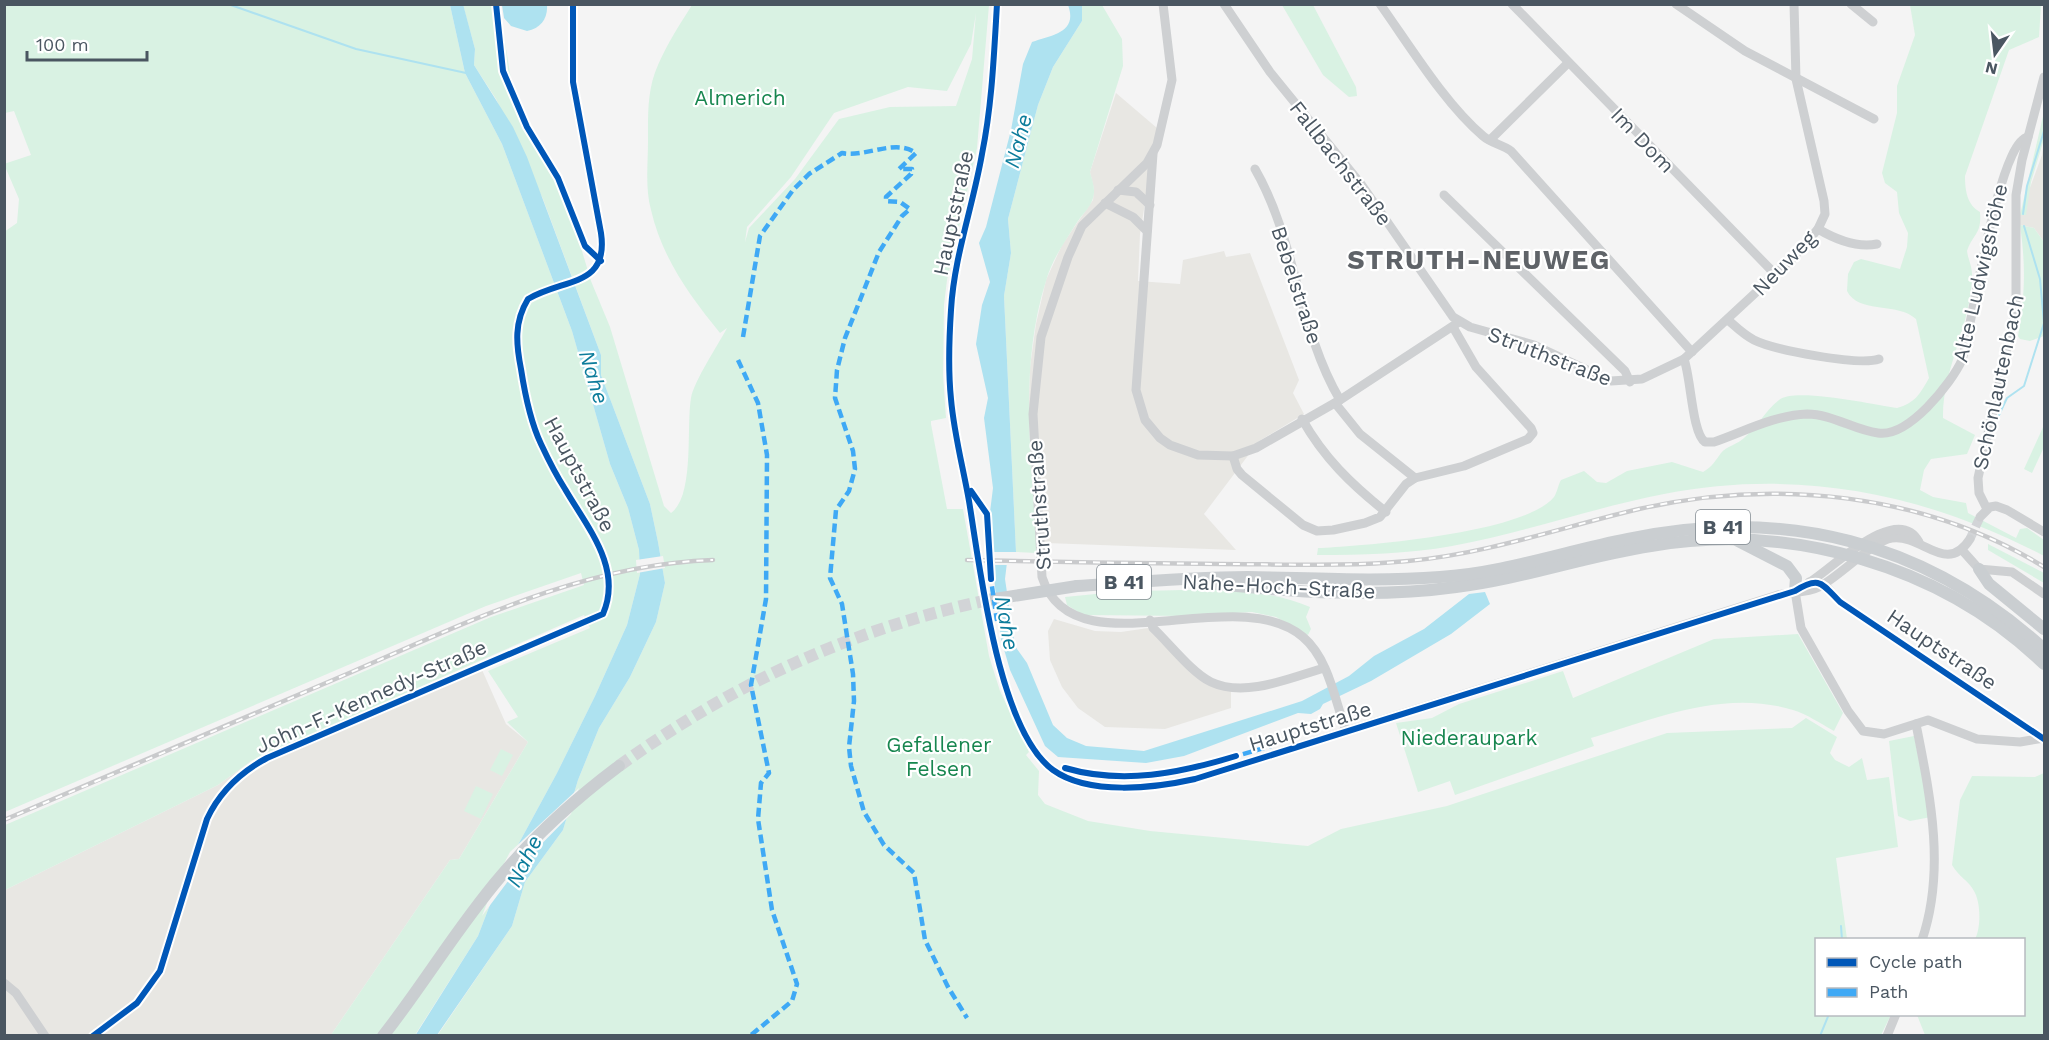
<svg xmlns="http://www.w3.org/2000/svg" width="2049" height="1040" viewBox="0 0 2049 1040" font-family="'Work Sans',sans-serif">
<style>
.commercial{fill:#e8e7e3}
.green{fill:#d9f2e3;fill-rule:evenodd}
.water{fill:#aee2f0}
.pier{fill:#f4f4f4}
.lines{fill:none;stroke-linecap:round;stroke-linejoin:round}
.stream{stroke:#aee2f0;stroke-width:2}
.minor-tunnel{stroke:#d2d4d7;stroke-width:9;stroke-dasharray:9 4.5;stroke-linecap:butt}
.major-tunnel{stroke:#d2d4d7;stroke-width:12;stroke-dasharray:12 6;stroke-linecap:butt}
.minor{stroke:#ced0d2;stroke-width:9}
.major{stroke:#caced1;stroke-width:12}
.rail-casing{stroke:#c9cacc;stroke-width:4.5}
.rail{stroke:#fff;stroke-width:2;stroke-dasharray:7;stroke-linecap:butt}
.major-bridge{stroke:#caced1;stroke-width:12}
.quiet{stroke:#3fa9f5;stroke-width:4.5;stroke-dasharray:9 4.5;stroke-linecap:butt}
.cycleway-casing{stroke:#fff;stroke-width:10}
.cycleway{stroke:#0057b8;stroke-width:6}
.labels{text-anchor:middle;dominant-baseline:central;stroke-width:4.5;stroke-linejoin:round;paint-order:stroke}
.shield{fill:#fff;stroke:#808990;stroke-width:1.5}
.shield-label{font-size:20px;font-weight:bold;fill:#4a5661}
.park-label{font-size:21px;fill:#17864f;stroke:#fff}
.street-label{font-size:21px;fill:#4a5661;stroke:#fff}
.water-label{font-size:22px;font-style:italic;fill:#0c7c9b;stroke:#fff}
.district-label{font-size:27px;font-weight:bold;letter-spacing:1.5px;fill:#5f6368;stroke:#fff}
</style>
<rect width="100%" height="100%" fill="#f4f4f4"/>
<g class="commercial">
<path d="M1116,93L1157,128L1140,234L1138,281L1180,284L1183,260L1224,251L1226,257L1250,253L1299,380L1293,393L1304,414L1259,441L1204,514L1236,550L1046,543V553H1037L1029,405L1030,367L1036,324L1046,280L1062,245L1093,200L1094,189L1090,172Z"/>
<path d="M2044,139V242L2034,228L2020,225V215L2042,155Z"/>
<path d="M1054,619L1095,631L1121,632L1148,628L1209,685L1231,691V708L1165,729L1105,727L1078,708L1062,687L1050,660L1048,631Z"/>
<path d="M479,663L506,724L528,742L459,859L450,860L331,1035L5,1036V890L218,785L251,761Z"/>
</g>
<g class="green">
<path d="M5,5H450L465,73L502,144L572,331L610,464L628,508L639,550L640,574L627,625L595,696L557,773L501,876L478,936L415,1035H331L450,860L459,859L528,742L507,722L518,717L488,671L590,628L584,615L251,761L218,785L5,890V825L491,617L584,585L581,573L486,606L5,812L4,232L17,223L19,199L4,164L31,155L14,111L5,113Z"/>
<path d="M463,5H499L513,92L560,178L591,281L610,327L664,506L671,513C695,496 686,426 691,398C694,381 718,345 727,328L720,333C690,296 662,258 651,210C645,188 648,164 648,141C648,115 647,89 658,65C667,44 680,24 692,5H989L977,148L947,280L944,305L943,375L946,418L931,421V424L947,509H963L989,656L1000,691L1029,752L1026,755L1039,771L1038,795L1045,804L1088,821L1150,831L1308,846L1341,829L1447,806L1667,733L1792,728L1806,718L1837,737L1830,753L1835,760L1849,767L1862,758L1867,780L1889,777L1898,847L1836,858L1847,939L1816,940V1014L1891,1015L1881,1035L437,1036L512,926L525,882L563,830L578,780L599,728L630,677L656,622L665,583L658,542L650,504L601,375V355L543,199L496,99L474,65L475,49ZM976,13L972,59L956,106L890,107L839,119L795,179L749,228L745,242L747,227L791,177L834,113L908,87L947,91L971,44Z"/>
<path d="M1082,5H1102L1122,39L1123,66L1090,172C1092,180 1096,189 1093,198C1091,206 1083,214 1078,221C1066,240 1052,259 1046,281C1018,369 1032,463 1037,553L1016,552L1004,296L1011,253L1008,219L1038,105L1053,67L1082,21Z"/>
<path d="M1282,5H1313L1356,87L1357,96L1349,97L1323,75Z"/>
<path d="M1910,5H2041L2039,37L2009,50L1965,176C1965,190 1967,205 1980,212C1982,234 1973,234 1967,251C1968,259 1972,266 1972,274C1972,324 1942,369 1943,418L1975,435L1967,454L1931,459L1924,470L1920,490L1933,497L1966,503L1968,513L2016,538L2020,529L2027,528L2044,540V556C1924,493 1799,468 1664,494C1592,508 1524,533 1452,546C1408,554 1362,555 1317,555L1318,548C1365,546 1525,533 1554,497C1557,493 1558,485 1561,480L1584,471L1597,482L1606,483L1627,471L1672,462L1703,472C1712,467 1715,461 1721,453C1727,446 1738,444 1744,438C1757,427 1766,410 1779,400C1795,387 1874,405 1897,408C1915,403 1920,394 1929,378L1916,319C1898,302 1858,314 1847,291L1848,274L1854,262L1861,259L1900,269L1907,247L1908,233L1899,213L1897,192L1885,183L1882,173L1897,113V86L1915,35Z"/>
<path d="M2044,112V139L2031,182L2026,215H2020Z"/>
<path d="M2020,225L2034,228L2044,242V336L2030,341L2020,339L2018,336C2025,295 2026,267 2020,225Z"/>
<path d="M2044,425V447L2032,473L2024,469Z"/>
<path d="M1988,544L2044,573V583L1988,550Z"/>
<path d="M1126,591C1186,591 1255,583 1310,607L1306,617L1311,629L1308,635L1276,617L1252,612L1189,616L1083,615L1067,605L1065,597Z"/>
<path d="M1798,634L1843,713L1834,731C1821,724 1807,714 1793,710C1724,689 1657,718 1591,738L1594,746L1455,795L1450,781L1418,792L1396,723L1432,718L1459,704L1563,671L1573,698L1714,639Z"/>
<path d="M1914,736L1931,817L1910,821L1898,816L1889,741Z"/>
<path d="M501,749L513,755L502,776L490,770Z"/>
<path d="M2044,773V1035H1925L1917,1015L2024,1014V940L1975,939C1981,928 1981,903 1974,891C1969,881 1958,876 1952,865L1960,800L1972,776L2035,777Z"/>
<path d="M476,786L493,794L481,819L464,811Z"/>
</g>
<g class="water">
<path d="M463,4L475,49L474,65L513,127L527,157L601,355V375L650,504L658,542L665,583L656,622L630,677L599,728L578,780L563,830L525,882L512,926L437,1035L415,1036L478,936L501,876L557,773L595,696L627,625L640,574L639,550L628,508L610,464L572,331L502,144L465,73L450,5Z"/>
<path d="M547,5C548,18 541,28 527,31L511,26L504,18L502,5Z"/>
<path d="M1068,5H1082V21L1053,67L1038,105L1008,219L1011,253L1004,296L1016,552L1008,554L1005,579L1015,646L1027,663L1053,725L1067,738L1086,746L1144,751L1302,701L1349,676L1374,656L1424,629L1469,594L1485,592L1490,604L1451,634L1371,681L1323,704L1320,709L1311,714L1298,713L1184,756L1146,763L1058,757L1045,746L1010,670L1001,639L993,569L990,512L993,488L984,418L988,398L976,344L982,305L990,282L979,243L986,227L1011,130L1023,64L1032,42C1053,35 1078,32 1068,5Z"/>
</g>
<g class="pier">
<path d="M989,552H1019V553L1011,557L1010,565H990Z"/>
<path d="M663,556L665,568L637,573L636,560Z"/>
<path d="M579,788L571,814L517,869L482,916L498,875L510,852Z"/>
</g>
<g class="lines">
<g class="stream">
<path d="M228,4L356,49L466,73"/>
<path d="M2023,214L2027,186L2044,131"/>
<path d="M1999,415L2007,398L2024,386L2044,323L2040,279L2024,226"/>
<path d="M1841,926L1842,940"/>
<path d="M1820,1036L1829,1014"/>
</g>
<path class="minor-tunnel" d="M1970,539L1980,517"/>
<path class="major-tunnel" d="M619,766C734,683 849,630 988,600"/>
<g class="minor">
<path d="M997,4C994,54 992,105 982,154C973,206 954,257 951,310C949,340 948,370 951,399C954,434 963,467 969,501C980,567 998,730 1053,770C1089,796 1155,788 1195,779L1778,595C1791,592 1807,593 1819,587C1839,577 1874,540 1892,538C1923,534 1946,576 1970,539"/>
<path d="M1163,4L1172,80L1157,145L1147,163L1082,226L1068,257L1041,337L1033,414L1042,577C1073,674 1235,579 1303,637C1329,659 1335,701 1346,731"/>
<path d="M1224,4L1270,72L1361,184L1453,317L1470,327L1534,345L1611,381L1642,379L1684,359L1792,259L1818,229L1825,214L1824,201L1796,79L1794,4"/>
<path d="M1380,4C1410,46 1445,104 1483,136C1491,143 1503,145 1511,151L1692,352"/>
<path d="M1512,4L1775,274"/>
<path d="M1676,4L1745,51L1874,119"/>
<path d="M1851,4L1873,22"/>
<path d="M1490,140L1568,63"/>
<path d="M1153,154L1136,390L1145,420L1160,438L1170,445L1198,455L1233,456L1256,448L1340,400L1459,322"/>
<path d="M1255,169C1296,240 1298,329 1340,400"/>
<path d="M1118,190L1136,192L1150,205"/>
<path d="M1444,195L1625,371L1630,382"/>
<path d="M1105,203L1133,217L1147,231"/>
<path d="M1818,229C1835,239 1857,248 1877,244"/>
<path d="M1728,320C1736,327 1744,335 1754,340C1774,350 1859,366 1879,359"/>
<path d="M1684,359C1691,378 1692,433 1705,442H1714C1743,432 1775,415 1807,414C1832,414 1854,430 1878,433C1908,438 1951,384 1962,360C1972,326 1998,142 2028,137"/>
<path d="M1335,403L1360,434L1415,478"/>
<path d="M1302,419C1324,458 1351,484 1386,512"/>
<path d="M1233,456L1237,469L1242,475L1303,525L1317,531L1333,530L1365,523L1380,517L1406,484L1415,478L1464,466L1528,439L1533,433L1531,428L1476,367L1453,327"/>
<path d="M1987,509L1979,493L1978,478L2016,308V195L2022,160L2044,77"/>
<path d="M1980,517L1990,507L1996,506L2007,510L2044,532"/>
<path d="M1962,550L1979,569L2012,572L2044,594"/>
<path d="M1809,582L1824,584L1840,602L2044,739"/>
<path d="M1810,582C1833,568 1897,502 1919,542"/>
<path d="M1795,591L1801,628L1848,711L1863,731L1884,734L1928,720L1977,739L2020,742L2044,738"/>
<path d="M1150,620L1153,628C1169,643 1192,673 1211,682C1245,698 1290,678 1324,668"/>
<path d="M1916,724C1930,795 1946,869 1922,940"/>
<path d="M4,983L16,993L45,1036"/>
<path d="M93,1036L137,1003L160,971L207,819C220,791 241,772 267,758L603,614C623,568 587,527 565,489C556,475 548,459 541,444C530,421 525,395 521,369C516,344 514,322 528,299C564,278 609,287 601,233L573,82V4"/>
<path d="M1887,1036L1896,1014"/>
</g>
<g class="major">
<path d="M1738,541L1787,566L1796,578L1795,591"/>
<path d="M1979,569L1989,584L2044,629"/>
<path d="M1216,584C1295,592 1377,598 1456,587C1522,579 1585,556 1651,546C1790,522 1942,565 2044,664"/>
<path d="M1077,586C1134,582 1191,577 1248,577C1312,578 1377,582 1440,577C1504,573 1566,551 1628,539C1784,506 1925,541 2044,649"/>
<path d="M383,1036C424,984 458,926 501,876C536,834 575,799 619,766"/>
</g>
<defs>
<g id="rail">
<path d="M967,560C1052,562 1136,563 1221,564C1283,564 1346,567 1408,561C1487,554 1562,527 1639,509C1775,478 1925,493 2044,567"/>
<path d="M4,820C119,772 233,723 347,674C463,624 584,564 713,560"/>
</g>
</defs>
<use href="#rail" class="rail-casing"/>
<use href="#rail" class="rail"/>
<path class="major-bridge" d="M988,600L1077,586"/>
<g class="quiet">
<path d="M743,337L760,236L793,190L809,174L842,153C865,158 895,138 916,153L899,169H912L911,174L886,197V201L900,202L910,209L902,216L879,252L845,338L837,370L835,398L853,451L855,469L849,491L836,510L830,578L842,604L853,674L854,701L849,747L851,766L864,812L884,845L914,873L925,940L948,987L967,1018"/>
<path d="M738,360L758,403L767,455L766,599L751,685L769,773L761,783L758,819L772,910L797,984L792,1001L750,1036"/>
<path d="M990,573L997,621"/>
<path d="M1230,758L1271,746"/>
</g>
<defs>
<g id="cycleway">
<path d="M496,4L503,71L527,127L558,178L585,246L601,261"/>
<path d="M997,4C994,54 992,105 982,154C973,206 954,257 951,310C949,340 948,370 951,399C954,434 963,467 969,501C980,567 998,730 1053,770C1089,796 1155,788 1195,779L1795,591C1820,575 1822,584 1840,602L2044,739"/>
<path d="M971,491L987,514L991,579"/>
<path d="M1065,768C1123,785 1180,773 1236,756"/>
<path d="M93,1036L137,1003L160,971L207,819C220,791 241,772 267,758L603,614C623,568 587,527 565,489C556,475 548,459 541,444C530,421 525,395 521,369C516,344 514,322 528,299C564,278 609,287 601,233L573,82V4"/>
</g>
</defs>
<use href="#cycleway" class="cycleway-casing"/>
<use href="#cycleway" class="cycleway"/>
</g>
<g class="labels">
<g class="shield">
<rect x="1696" y="510" width="54" height="34" rx="4.5"/>
<rect x="1097" y="565" width="54" height="34" rx="4.5"/>
</g>
<g class="shield-label">
<text x="1723" y="527">B 41</text>
<text x="1124" y="582">B 41</text>
</g>
<g class="park-label">
<text x="740" y="97">Almerich</text>
<text x="1469" y="737">Niederaupark</text>
<text x="939" y="744">Gefallener<tspan x="939" dy="24">Felsen</tspan></text>
</g>
<g class="street-label">
<text transform="translate(1643 140) rotate(46)">Im Dom</text>
<text transform="translate(1341 163) rotate(52)">Fallbachstraße</text>
<text transform="translate(953 213) rotate(-78)">Hauptstraße</text>
<text transform="translate(1784 263) rotate(-46)">Neuweg</text>
<text transform="translate(1980 273) rotate(-77)">Alte Ludwigshöhe</text>
<text transform="translate(1297 285) rotate(72)">Bebelstraße</text>
<text transform="translate(1550 356) rotate(21)">Struthstraße</text>
<text transform="translate(1998 382) rotate(-78)">Schönlautenbach</text>
<text transform="translate(580 474) rotate(62)">Hauptstraße</text>
<text transform="translate(1039 505) rotate(-94)">Struthstraße</text>
<text transform="translate(1279 586) rotate(3)">Nahe-Hoch-Straße</text>
<text transform="translate(1942 649) rotate(34)">Hauptstraße</text>
<text transform="translate(371 696) rotate(-24)">John-F.-Kennedy-Straße</text>
<text transform="translate(1310 726) rotate(-17)">Hauptstraße</text>
</g>
<g class="water-label">
<text transform="translate(1018 141) rotate(-75)">Nahe</text>
<text transform="translate(594 377) rotate(73)">Nahe</text>
<text transform="translate(1007 623) rotate(80)">Nahe</text>
<text transform="translate(524 861) rotate(-64)">Nahe</text>
</g>
<g class="district-label">
<text x="1479" y="260">STRUTH-NEUWEG</text>
</g>
</g>
<rect width="2049" height="1040" fill="none" stroke="#4a5661" stroke-width="12"/>
<rect x="1815" y="938" width="210" height="78" fill="#ffffff" stroke="#b7bbc0" stroke-width="1.5"/>
<rect x="1827" y="958" width="30" height="9" fill="#0057b8" stroke="#b7bbc0" stroke-width="1.5"/>
<text x="1869" y="968" font-size="18" fill="#4a5661">Cycle path</text>
<rect x="1827" y="988" width="30" height="9" fill="#3fa9f5" stroke="#b7bbc0" stroke-width="1.5"/>
<text x="1869" y="998" font-size="18" fill="#4a5661">Path</text>
<g transform="translate(1995 54) rotate(194)" stroke="#ffffff" stroke-width="4.5" paint-order="stroke">
<path d="M0-4.5L10 22L0 15L-10 22Z" fill="#4a5661"/>
<text y="-9" font-size="16" font-weight="bold" text-anchor="middle" fill="#4a5661">N</text>
</g>
<path d="M27 51v9h120v-9" fill="none" stroke="#4a5661" stroke-width="3"/>
<text x="36" y="51" font-size="18" fill="#4a5661" stroke="#ffffff" stroke-width="4.5" paint-order="stroke">100 m</text>
</svg>
